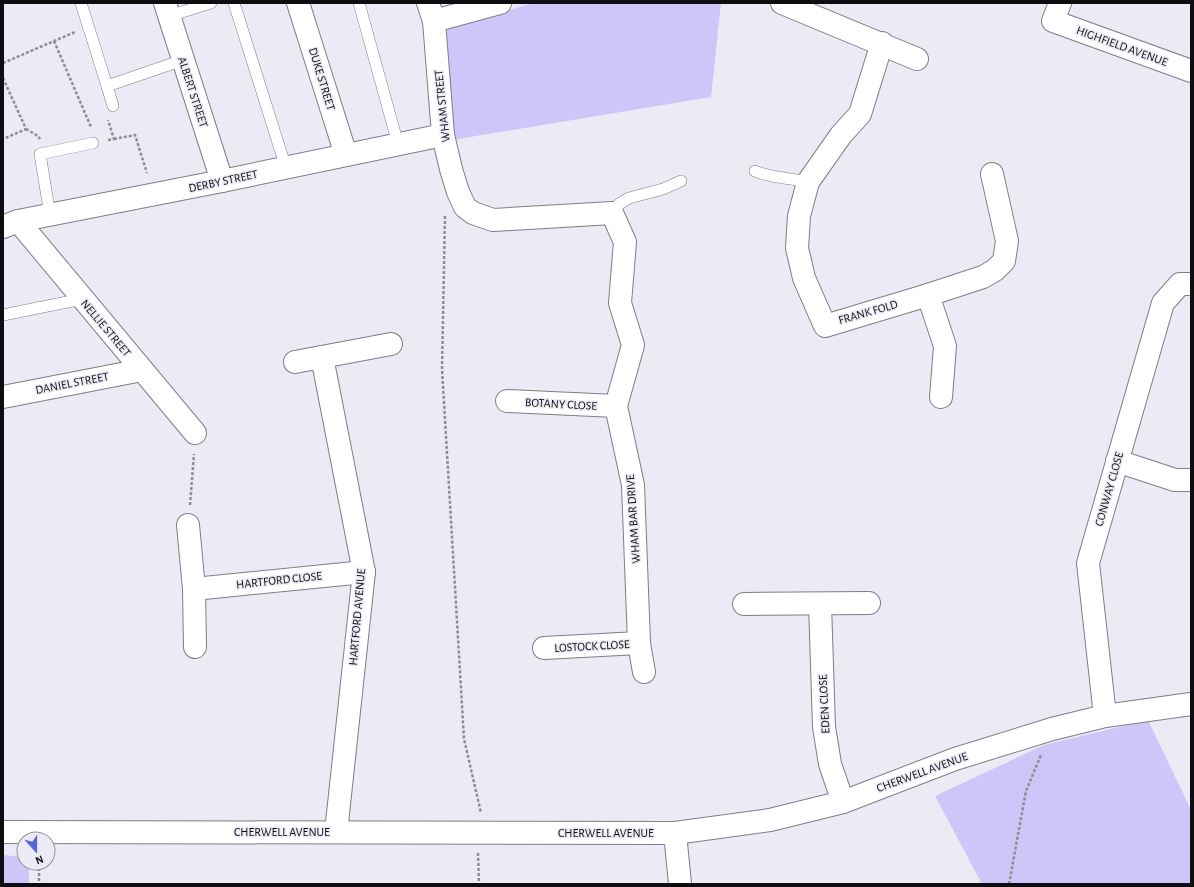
<svg xmlns="http://www.w3.org/2000/svg" width="1194" height="887" viewBox="0 0 1194 887" font-family="'Alegreya Sans',sans-serif">
<style>
.green{fill:#cdc6f8}
.lines{fill:none;stroke-linecap:round;stroke-linejoin:round}
.lane-casing{stroke:#7e7d88;stroke-width:12}
.street-casing{stroke:#7e7d88;stroke-width:24}
.path{stroke:#8d8c94;stroke-width:2.5;stroke-dasharray:3 2;stroke-linecap:butt}
.lane{stroke:#fff;stroke-width:11}
.street{stroke:#fff;stroke-width:22}
.labels{text-anchor:middle;dominant-baseline:central;stroke-width:3;stroke-linejoin:round;paint-order:stroke}
.street-label{font-size:12px;fill:#0e0d11;stroke:#ebeaf5}
</style>
<rect width="100%" height="100%" fill="#ebeaf5"/>
<g class="green">
<path d="M533,3H721L711,97L452,140L440,31Z"/>
<path d="M1148,720L1191,810V884H982L935,796L1044,745Z"/>
<path d="M3,855L24,857V863H29V884H3Z"/>
</g>
<g class="lines">
<defs>
<g id="lane">
<path d="M81,3L107,86L183,60"/>
<path d="M234,3L286,168"/>
<path d="M359,3L398,144"/>
<path d="M169,16L211,3"/>
<path d="M107,86L113,106"/>
<path d="M755,171C771,178 790,178 808,182"/>
<path d="M612,213L619,204L629,198L663,189L681,181"/>
<path d="M50,215L40,154L93,143"/>
<path d="M3,315L82,299"/>
</g>
<g id="street">
<path d="M165,3L222,181"/>
<path d="M298,3L346,155"/>
<path d="M428,3L434,21L443,135L451,169L458,192L465,207L473,213L493,220L612,213L625,242L620,303L633,345L616,406L633,485L639,643L644,672"/>
<path d="M782,3L917,59"/>
<path d="M1060,3L1053,21L1191,71"/>
<path d="M434,21L500,3"/>
<path d="M882,43L860,114L841,135L808,182L799,216L797,248L804,278L825,326L928,295L983,277L995,270L1004,261L1007,241L992,174"/>
<path d="M18,221L195,433"/>
<path d="M3,227L18,221L222,181L443,135"/>
<path d="M928,295L945,346L941,397"/>
<path d="M322,357L364,572L336,832"/>
<path d="M295,362L391,344"/>
<path d="M3,397L142,370"/>
<path d="M507,401L616,406"/>
<path d="M1117,461L1175,480H1191"/>
<path d="M188,525L194,589L195,647"/>
<path d="M194,589L364,572"/>
<path d="M744,604L869,603"/>
<path d="M820,604L824,727L830,764L843,802"/>
<path d="M544,648L639,643"/>
<path d="M1105,716L1088,563L1163,303L1180,284H1191"/>
<path d="M3,832L675,833L770,820L843,802L955,759L1052,729L1105,716L1191,704"/>
<path d="M675,833L680,884"/>
</g>
</defs>
<use href="#lane" class="lane-casing"/>
<use href="#street" class="street-casing"/>
<g class="path">
<path d="M54,41L91,127"/>
<path d="M3,63L75,32"/>
<path d="M3,78L26,129L3,139"/>
<path d="M26,129L38,136L40,139"/>
<path d="M114,139L135,135L147,173"/>
<path d="M108,140L114,139L108,120"/>
<path d="M445,216L442,369L464,739L481,813"/>
<path d="M190,505L194,454"/>
<path d="M478,853L479,884"/>
<path d="M39,863V884"/>
<path d="M1009,884L1026,791L1041,755"/>
</g>
<use href="#lane" class="lane"/>
<use href="#street" class="street"/>
</g>
<g class="labels">
<g class="street-label">
<text transform="translate(1122 46) rotate(20)">HIGHFIELD AVENUE</text>
<text transform="translate(322 79) rotate(73)">DUKE STREET</text>
<text transform="translate(193 92) rotate(72)">ALBERT STREET</text>
<text transform="translate(442 106) rotate(-96)">WHAM STREET</text>
<text transform="translate(223 181) rotate(-12)">DERBY STREET</text>
<text transform="translate(868 312) rotate(-16)">FRANK FOLD</text>
<text transform="translate(106 328) rotate(50)">NELLIE STREET</text>
<text transform="translate(72 383) rotate(-11)">DANIEL STREET</text>
<text transform="translate(561 404) rotate(3)">BOTANY CLOSE</text>
<text transform="translate(1109 489) rotate(-74)">CONWAY CLOSE</text>
<text transform="translate(633 519) rotate(-94)">WHAM BAR DRIVE</text>
<text transform="translate(279 580) rotate(-6)">HARTFORD CLOSE</text>
<text transform="translate(357 617) rotate(-85)">HARTFORD AVENUE</text>
<text transform="translate(592 646) rotate(-3)">LOSTOCK CLOSE</text>
<text transform="translate(824 704) rotate(-93)">EDEN CLOSE</text>
<text transform="translate(922 772) rotate(-20)">CHERWELL AVENUE</text>
<text x="282" y="832">CHERWELL AVENUE</text>
<text x="606" y="833">CHERWELL AVENUE</text>
</g>
</g>
<rect width="1194" height="887" fill="none" stroke="#0e0d11" stroke-width="8"/>
<g transform="translate(36 851) rotate(159)"><circle r="19" fill="#ebeaf5" stroke="#93929a"/>
<path d="M0-3L7 15L0 10L-7 15Z" fill="#5c63da"/>
<text y="-6" font-size="11" font-weight="bold" text-anchor="middle" fill="#0e0d11">N</text>
</g>
</svg>
